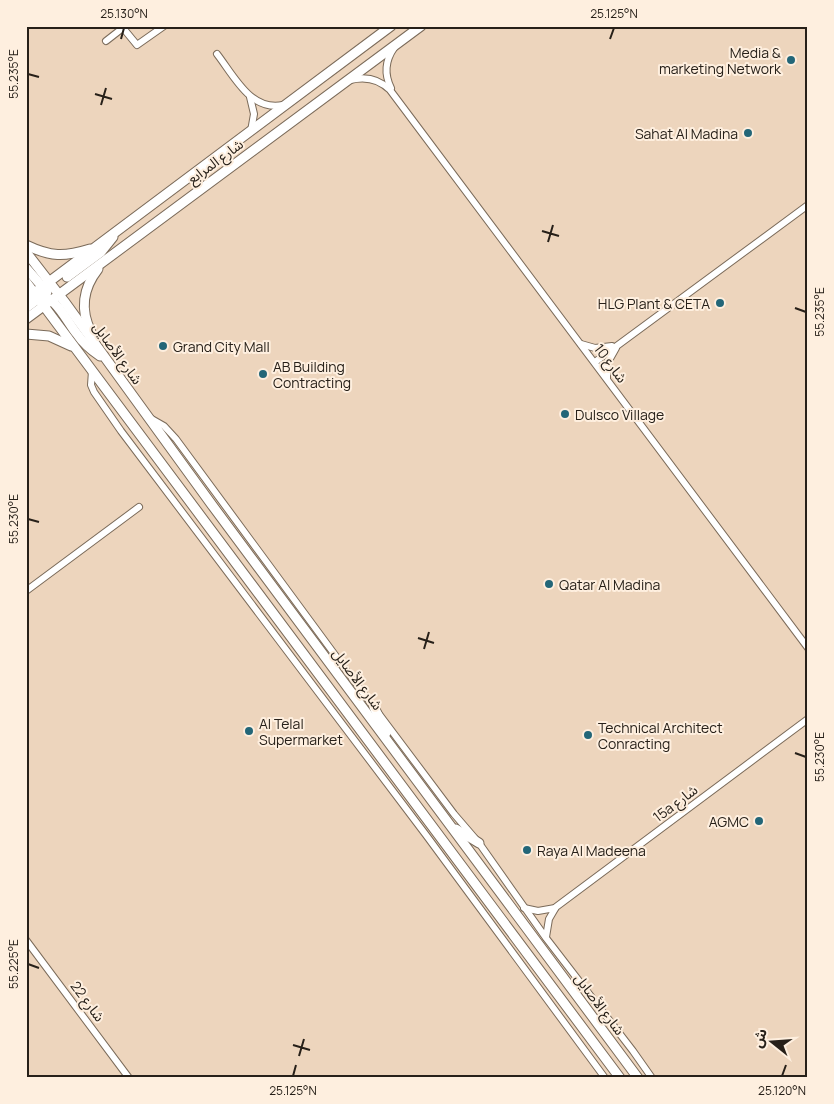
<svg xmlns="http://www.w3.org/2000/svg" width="834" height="1104" viewBox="0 0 834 1104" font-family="Manrope,'Noto Sans Arabic',sans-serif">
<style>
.built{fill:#edd5bd}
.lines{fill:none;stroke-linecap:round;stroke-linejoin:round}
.street-casing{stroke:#7b6b5a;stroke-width:8}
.secondary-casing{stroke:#7b6b5a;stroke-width:11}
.street{stroke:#fff;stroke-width:6}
.secondary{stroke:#fff;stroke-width:9}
.ticks{fill:none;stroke:#272019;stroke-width:2}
.poi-dot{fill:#236678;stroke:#feefdf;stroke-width:2}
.labels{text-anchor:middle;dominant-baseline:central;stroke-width:4;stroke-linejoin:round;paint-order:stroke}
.poi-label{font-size:14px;fill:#272019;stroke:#feefdf;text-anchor:start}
.street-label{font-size:14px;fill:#272019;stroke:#feefdf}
.neatline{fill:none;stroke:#272019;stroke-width:2}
.ticks-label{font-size:12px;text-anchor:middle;fill:#272019}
</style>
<rect width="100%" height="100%" fill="#f4e1ce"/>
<rect class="built" x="26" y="26" width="782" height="1052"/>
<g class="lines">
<defs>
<g id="street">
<path d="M123,28L137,45L164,26"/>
<path d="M106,41L124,27"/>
<path d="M217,54C234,76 251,112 283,105"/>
<path d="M350,80C366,76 379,79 390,90L808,648"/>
<path d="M391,88C384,74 385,61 394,48"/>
<path d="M250,97L254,114L251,131"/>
<path d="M581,344L595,348L612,346"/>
<path d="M595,362L808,205"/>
<path d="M92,371L91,385L94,392L121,431L426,835L605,1078"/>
<path d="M607,378V364L616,348"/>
<path d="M150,418L164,426L176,439L352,678L454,814L479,843L546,938L633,1051L652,1078"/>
<path d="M26,591L139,507"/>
<path d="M524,908L538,911L555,908"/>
<path d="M546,937L549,919L556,907L808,719"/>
<path d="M26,940L129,1078"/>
</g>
<g id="secondary">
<path d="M26,245C51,257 64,257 90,249"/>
<path d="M26,252L64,301L212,505L638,1078"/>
<path d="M26,268L47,292"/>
<path d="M67,277L101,252L113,237"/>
<path d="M26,282L620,1078"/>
<path d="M35,294C56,295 65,319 77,334C83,343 91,350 100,356"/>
<path d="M26,299L391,26"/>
<path d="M26,308L42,296"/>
<path d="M26,319L421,26"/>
<path d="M91,332C80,310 83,288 98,269"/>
<path d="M26,334L49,336L71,346"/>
<path d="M374,707L386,733"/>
<path d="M456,829L479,843"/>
</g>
</defs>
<use href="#street" class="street-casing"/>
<use href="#secondary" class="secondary-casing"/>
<use href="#street" class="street"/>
<use href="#secondary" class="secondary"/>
</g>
<path class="ticks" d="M121,39L124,28M610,39L614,28M28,74L39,77M95,94L112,99M101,105L106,88M542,231L559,236M548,242L553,225M795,308L806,312M28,519L39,522M418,638L434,643M424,649L429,632M795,753L806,757M28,964L39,968M293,1045L310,1050M299,1056L304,1039M293,1076L296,1065M782,1076L786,1065"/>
<g class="poi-dot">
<circle cx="791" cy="60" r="5"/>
<circle cx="748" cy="133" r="5"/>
<circle cx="720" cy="303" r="5"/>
<circle cx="163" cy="346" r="5"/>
<circle cx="263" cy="374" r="5"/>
<circle cx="565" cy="414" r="5"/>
<circle cx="549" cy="584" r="5"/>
<circle cx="249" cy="731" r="5"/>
<circle cx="588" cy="735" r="5"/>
<circle cx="759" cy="821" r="5"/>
<circle cx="527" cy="850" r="5"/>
</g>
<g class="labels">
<g class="poi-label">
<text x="781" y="52" text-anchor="end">Media &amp;<tspan x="781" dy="16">marketing Network</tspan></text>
<text x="738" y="133" text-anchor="end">Sahat Al Madina</text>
<text x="710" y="303" text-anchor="end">HLG Plant &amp; CETA</text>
<text x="173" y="346">Grand City Mall</text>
<text x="273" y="366">AB Building<tspan x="273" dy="16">Contracting</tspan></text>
<text x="575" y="414">Dulsco Village</text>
<text x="559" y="584">Qatar Al Madina</text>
<text x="259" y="723">Al Telal<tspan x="259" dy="16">Supermarket</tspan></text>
<text x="598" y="727">Technical Architect<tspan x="598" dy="16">Conracting</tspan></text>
<text x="749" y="821" text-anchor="end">AGMC</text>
<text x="537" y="850">Raya Al Madeena</text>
</g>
<g class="street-label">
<text transform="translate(215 161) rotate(-36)">شارع المرابع</text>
<text transform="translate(118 353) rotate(54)">شارع الأصايل</text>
<text transform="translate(611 363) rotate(53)">شارع 10</text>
<text transform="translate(358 679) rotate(53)">شارع الأصايل</text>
<text transform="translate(675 803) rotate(-37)">15a شارع</text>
<text transform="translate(88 1001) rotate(53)">شارع 22</text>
<text transform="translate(600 1004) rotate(53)">شارع الأصايل</text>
</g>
</g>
<rect width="834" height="1104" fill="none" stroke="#feefdf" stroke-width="55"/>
<g transform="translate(772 1042) rotate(287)" stroke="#feefdf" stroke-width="4" paint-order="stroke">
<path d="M0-4L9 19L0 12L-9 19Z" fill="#272019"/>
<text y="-8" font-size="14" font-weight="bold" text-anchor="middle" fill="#272019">ش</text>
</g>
<rect x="28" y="28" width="778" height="1048" class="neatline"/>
<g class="ticks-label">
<text x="124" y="18">25.130°N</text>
<text x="614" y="18">25.125°N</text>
<text transform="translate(14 74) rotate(-90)" y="4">55.235°E</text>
<text transform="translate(820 312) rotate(-90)" y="4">55.235°E</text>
<text transform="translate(14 519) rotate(-90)" y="4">55.230°E</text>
<text transform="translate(820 757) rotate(-90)" y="4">55.230°E</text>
<text transform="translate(14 964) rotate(-90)" y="4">55.225°E</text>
<text x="293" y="1095">25.125°N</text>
<text x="782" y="1095">25.120°N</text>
</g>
</svg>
